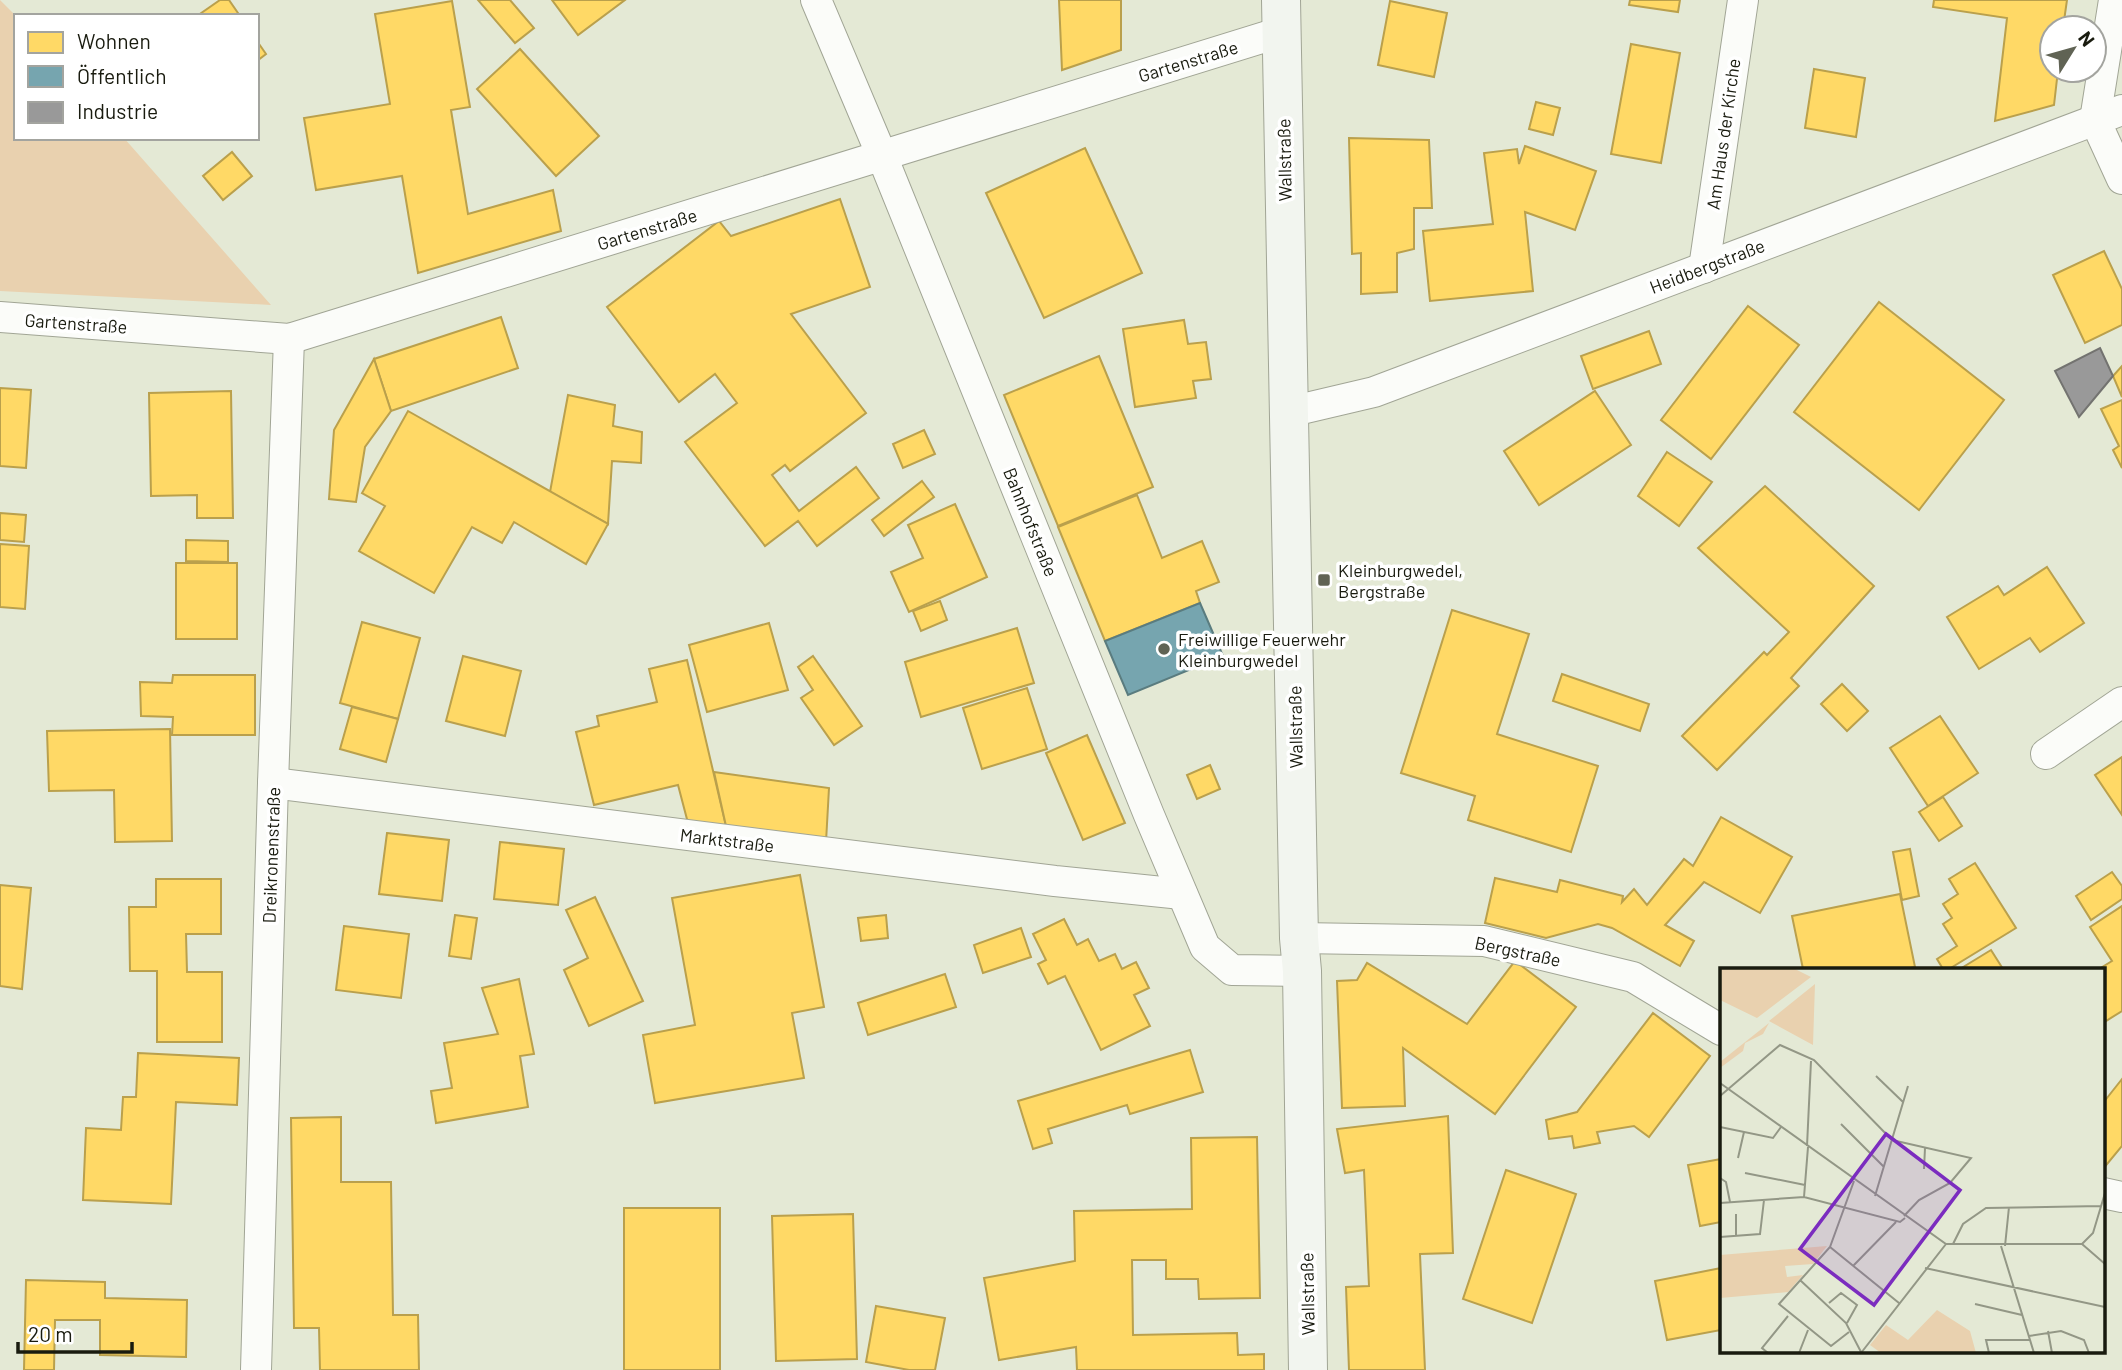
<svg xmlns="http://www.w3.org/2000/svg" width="2122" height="1370" viewBox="0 0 2122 1370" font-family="Barlow,sans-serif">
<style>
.green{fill:#e9d1af}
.homes{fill:#ffd966;stroke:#baa04c;stroke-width:2}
.public{fill:#76a5af;stroke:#5a7c7f;stroke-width:2}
.industry{fill:#999;stroke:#737370;stroke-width:2}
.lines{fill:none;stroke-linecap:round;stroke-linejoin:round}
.street-casing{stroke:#a1a595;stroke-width:32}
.secondary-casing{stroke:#a1a595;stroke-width:40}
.street{stroke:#fbfcf9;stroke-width:30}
.secondary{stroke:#f2f5ef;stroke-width:38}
.poi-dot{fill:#606354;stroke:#fff;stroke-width:2.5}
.labels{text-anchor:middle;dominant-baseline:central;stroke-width:7;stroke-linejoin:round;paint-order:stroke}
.street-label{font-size:18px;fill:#191b0f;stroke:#fff}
.poi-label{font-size:18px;fill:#191b0f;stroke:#fff;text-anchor:start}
.inset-road{fill:none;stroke:#939786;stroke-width:2}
.view{fill:#7b2cbf;fill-opacity:0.15;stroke:#7b2cbf;stroke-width:3.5}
.inset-edge{fill:none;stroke:#191b0f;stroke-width:3.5}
</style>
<rect width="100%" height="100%" fill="#e4e9d5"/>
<path class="green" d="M0,0L16,16V138H124L271,305L0,291Z"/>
<g class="homes">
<path d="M220,0H229L240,16H197Z"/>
<path d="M478,0H510L534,28L515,43Z"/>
<path d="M552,0H625L578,35Z"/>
<path d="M1059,0H1121V50L1062,70Z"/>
<path d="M1630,0H1680L1678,12L1629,5Z"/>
<path d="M1934,0H2067L2063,28H2052V70H2058L2054,105L1995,121L2007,18L1933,7Z"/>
<path d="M452,1L470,107L451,110L468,214L553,190L561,231L418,273L402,176L316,190L304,118L390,104L375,14Z"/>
<path d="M1390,1L1447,13L1434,77L1378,65Z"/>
<path d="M257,41L266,54L257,61Z"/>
<path d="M1631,44L1680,53L1661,163L1611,154Z"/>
<path d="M520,49L599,136L556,176L477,89Z"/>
<path d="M1814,69L1865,78L1856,137L1805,128Z"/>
<path d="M1536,102L1560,108L1553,135L1529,129Z"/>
<path d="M1349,138L1429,140L1432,208H1414V249L1397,253V292L1361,294V253L1352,254Z"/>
<path d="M1525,146L1596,171L1575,230L1525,212L1533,291L1430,301L1423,231L1493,224L1484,153L1517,149L1519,164Z"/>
<path d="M1085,148L1142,273L1044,318L986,193Z"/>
<path d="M232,152L252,176L223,200L203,176Z"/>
<path d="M840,199L870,287L791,314L866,413L790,471L785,465L772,475L799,511L856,467L879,498L817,546L798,521L765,546L685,442L737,403L715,374L679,402L607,307L719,221L731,236Z"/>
<path d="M2104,251L2122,289V325L2085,343L2053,275Z"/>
<path d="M1879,302L2004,400L1919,510L1794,412Z"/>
<path d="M1748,306L1799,345L1711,459L1661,420Z"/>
<path d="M501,317L518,368L391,411L374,359Z"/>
<path d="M1184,320L1188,344L1206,342L1211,379L1193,381L1196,398L1135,407L1123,329Z"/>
<path d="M1649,331L1661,364L1593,389L1581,356Z"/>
<path d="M1099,356L1153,487L1058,526L1004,395Z"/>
<path d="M374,359L391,411L365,447L356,502L329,499L334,430Z"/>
<path d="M2122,366V397L2113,376Z"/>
<path d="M0,388L31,390L26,468L0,466Z"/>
<path d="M231,391L233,518H197V495L151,496L149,393Z"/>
<path d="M1595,391L1631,445L1539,505L1504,451Z"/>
<path d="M568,395L615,405L613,426L642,432L641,463L612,461L608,524L550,492Z"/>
<path d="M2122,400V468L2113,450L2119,446L2101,409Z"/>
<path d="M408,411L608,524L586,564L514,522L502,543L472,527L434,593L359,551L385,506L362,493Z"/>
<path d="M924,430L935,454L903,468L893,444Z"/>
<path d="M1667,452L1712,482L1679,526L1638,496Z"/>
<path d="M922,481L934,497L884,536L872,520Z"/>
<path d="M1765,486L1874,586L1791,678L1799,686L1717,770L1682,736L1764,652L1767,655L1789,632L1698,548Z"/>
<path d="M1137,495L1162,558L1202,541L1219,582L1196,591L1200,603L1105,641L1058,527Z"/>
<path d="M955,504L987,577L909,612L891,572L923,558L908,525Z"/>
<path d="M0,513L26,515L24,542L0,540Z"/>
<path d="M186,540L228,541V562L186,561Z"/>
<path d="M0,544L29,546L25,609L0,607Z"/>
<rect x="176" y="563" width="61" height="76"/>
<path d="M2047,567L2084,623L2040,652L2030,638L1979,669L1947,617L1998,586L2004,595Z"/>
<path d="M940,601L947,620L921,631L913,611Z"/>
<path d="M1452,610L1529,634L1497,734L1598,766L1571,852L1468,820L1475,796L1401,773Z"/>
<path d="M362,622L420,638L398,719L340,703Z"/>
<path d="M769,623L788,690L707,712L689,645Z"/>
<path d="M1017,628L1034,683L921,717L905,662Z"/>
<path d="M463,656L521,671L505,736L446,721Z"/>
<path d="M813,656L862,726L834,745L801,698L813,690L798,667Z"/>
<path d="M687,660L726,826L688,823L678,785L594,805L576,732L599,726L597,716L657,702L649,669Z"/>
<path d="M1562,674L1649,704L1640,731L1553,701Z"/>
<path d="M173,675H255V735H172L173,717L141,716L140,682L172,683Z"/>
<path d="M1842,684L1868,711L1847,731L1821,704Z"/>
<path d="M1027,688L1047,749L982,769L963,708Z"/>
<path d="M352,707L398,719L386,762L340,749Z"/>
<path d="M1940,716L1978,773L1928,806L1890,748Z"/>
<path d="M170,729L172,841L115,842L114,790L49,791L47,731Z"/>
<path d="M1087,735L1125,823L1083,840L1046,753Z"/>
<path d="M2122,757V815L2095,775Z"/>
<path d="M1210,765L1220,789L1197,799L1187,775Z"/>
<path d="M714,772L829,788L826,842L726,826Z"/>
<path d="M1943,797L1962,826L1939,841L1919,812Z"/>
<path d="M1721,817L1792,857L1760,913L1704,882L1665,925L1694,941L1680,966L1612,928L1598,924L1546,938L1485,923L1495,878L1557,892L1560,880L1623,896L1622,902L1634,889L1647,905L1684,859L1693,866Z"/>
<path d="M387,833L449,840L442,901L379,894Z"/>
<path d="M500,842L564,849L558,905L494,899Z"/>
<path d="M1910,849L1919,896L1902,900L1893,852Z"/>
<path d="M1975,863L2016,928L1949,969H1943L1937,959L1957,946L1943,924L1952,918L1943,904L1958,894L1949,879Z"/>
<path d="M2112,872L2122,886V899L2091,920L2076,896Z"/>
<path d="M800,875L824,1007L792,1013L804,1078L655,1103L643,1035L695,1025L672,898Z"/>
<path d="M156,879H221V934H186L187,972H222V1042H157V971H130L129,907H156Z"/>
<path d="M0,885L31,888L22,989L0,986Z"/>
<path d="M1900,894L1915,967L1906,969H1803L1792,916Z"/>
<path d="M595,897L643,1001L589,1026L564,970L588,958L566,910Z"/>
<path d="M2122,906V1011L2106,1021L2103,1016V969H2099L2112,961L2090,927Z"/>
<path d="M455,915L477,918L471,959L449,956Z"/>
<path d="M886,915L888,938L861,941L858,918Z"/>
<path d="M1064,919L1077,945L1088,939L1099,961L1115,954L1122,969L1136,962L1149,988L1134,995L1150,1026L1101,1050L1065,976L1048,984L1038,964L1046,960L1033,934Z"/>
<path d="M344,926L409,934L401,998L336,990Z"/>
<path d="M1021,928L1031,957L983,973L974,945Z"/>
<path d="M1991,950L2003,969H1960Z"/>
<path d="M1515,961L1576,1007L1495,1114L1403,1048L1405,1106L1342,1108L1337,981L1357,980L1367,963L1467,1024Z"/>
<path d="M945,974L956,1007L868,1035L858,1003Z"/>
<path d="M519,979L534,1054L520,1056L528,1107L436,1123L431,1091L452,1088L444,1043L498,1034L482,988Z"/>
<path d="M1653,1013L1710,1056L1649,1137L1634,1126L1597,1132L1600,1143L1574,1148L1572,1136L1549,1139L1546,1120L1577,1112Z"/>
<path d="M1190,1050L1203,1092L1130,1114L1127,1105L1048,1129L1052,1143L1033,1149L1018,1101Z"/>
<path d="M138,1053L239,1058L237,1105L176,1102L171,1204L83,1200L86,1128L121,1130L123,1097H136Z"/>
<path d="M2122,1079V1146L2103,1169V1103Z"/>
<path d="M1448,1116L1453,1253L1420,1254L1425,1370H1349L1346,1287L1369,1286L1364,1170L1345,1173L1337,1129Z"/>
<path d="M341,1117V1182H391L393,1315H418L419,1370H320L319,1328H294L291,1118Z"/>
<path d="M1257,1137L1260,1298L1199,1299L1198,1279H1166V1260H1132L1133,1335L1237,1333L1238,1355L1264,1354V1370H1077L1076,1347L999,1360L984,1278L1075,1261L1074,1211L1192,1209L1191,1138Z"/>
<path d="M1721,1159V1222L1700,1226L1688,1165Z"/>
<path d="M1506,1170L1576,1194L1532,1323L1463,1299Z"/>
<rect x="624" y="1208" width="96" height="162"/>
<path d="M853,1214L857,1359L776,1361L772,1216Z"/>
<path d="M1721,1268V1330L1667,1340L1655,1281Z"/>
<path d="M26,1280L105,1282V1298L187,1300L186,1357L100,1355V1320H55L54,1370H24Z"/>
<path d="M876,1306L945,1318L935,1370H909L866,1362Z"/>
</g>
<path class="public" d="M1200,603L1223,656L1128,695L1105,641Z"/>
<path class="industry" d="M2100,348L2113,376L2079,417L2055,371Z"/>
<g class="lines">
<defs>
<g id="street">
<path d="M816,0L882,156L1149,815L1205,947L1232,970L1302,971"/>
<path d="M2095,120L2114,0"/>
<path d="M2095,120L2122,179"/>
<path d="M1704,268L1743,0"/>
<path d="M0,317L289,339L1281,32"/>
<path d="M1289,412L1374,392L2122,110"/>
<path d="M2046,754L2122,702"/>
<path d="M273,783L1055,881L1182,894"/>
<path d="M1299,938L1484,941L1633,977L1721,1030"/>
<path d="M2103,1193L2122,1197"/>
<path d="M256,1370L273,783L289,339"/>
</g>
<path id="secondary" d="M1281,0L1299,938L1302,971L1308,1370"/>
</defs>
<use href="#street" class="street-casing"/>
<use href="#secondary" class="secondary-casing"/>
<use href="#street" class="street"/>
<use href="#secondary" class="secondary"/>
</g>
<g class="poi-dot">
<rect x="1317" y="573" width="14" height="14" rx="3.5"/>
<circle cx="1164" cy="649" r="7"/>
</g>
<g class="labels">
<g class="street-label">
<text transform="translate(1188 61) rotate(-17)">Gartenstraße</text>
<text transform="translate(1723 134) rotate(-82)">Am Haus der Kirche</text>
<text transform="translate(1284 160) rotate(-91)">Wallstraße</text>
<text transform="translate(647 229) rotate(-17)">Gartenstraße</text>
<text transform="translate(1707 266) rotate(-21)">Heidbergstraße</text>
<text transform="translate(76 323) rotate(4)">Gartenstraße</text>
<text transform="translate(1031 522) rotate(68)">Bahnhofstraße</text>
<text transform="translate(1295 727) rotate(-91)">Wallstraße</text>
<text transform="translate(727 840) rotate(7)">Marktstraße</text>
<text transform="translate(271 855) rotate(-88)">Dreikronenstraße</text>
<text transform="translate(1518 951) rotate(12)">Bergstraße</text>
<text transform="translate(1307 1294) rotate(-91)">Wallstraße</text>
</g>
<g class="poi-label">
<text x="1338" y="570">Kleinburgwedel,<tspan x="1338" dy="21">Bergstraße</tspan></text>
<text x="1178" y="639">Freiwillige Feuerwehr<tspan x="1178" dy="21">Kleinburgwedel</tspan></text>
</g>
</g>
<g transform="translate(1720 968)">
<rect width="385" height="385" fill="#e4e9d5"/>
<path d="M0,0H73L91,9L37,50L0,32ZM95,16L93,77L49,53ZM49,55L43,66L25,75L23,83L0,100V94ZM107,278L93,296L65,298L67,309L83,307L68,324L0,330V287ZM217,342L250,363L256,385H161L150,377L166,357L188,372Z" fill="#e9d1af"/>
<path class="inset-road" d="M156,108L183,134M0,115L226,276H362L373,265L385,225M0,128L60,77L94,92L172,172M121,156L164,199M0,159L53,170L61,159M172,172L251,190L230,215L199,232L184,248M87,178L91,93M18,190L24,164M204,201L205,180M25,205L85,217M0,210L6,214L10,234M155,228L188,118M84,229L88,179M0,235L84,229L180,254L185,250M16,268V246M0,269L40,266L44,232M233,276L243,256L266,240L381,238M362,276L385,296M281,278L314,385M285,278L289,239M110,279L179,335M133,298L176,254M205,300L385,339M80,312L126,355L141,384M109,335L121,325L137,337L127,355M255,336L302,347M328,363L332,385M129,364L111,378L59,336L110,279L134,213M309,368L341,363L364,372L369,385M48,385L42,380L68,348M79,385L88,362M141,385L226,276M269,385L266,372H310"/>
<path class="view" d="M166,166L240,222L154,337L80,281Z"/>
<rect width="385" height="385" class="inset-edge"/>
</g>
<rect x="14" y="14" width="245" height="126" fill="#ffffff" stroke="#a3a49f" stroke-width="2"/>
<rect x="28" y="32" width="35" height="21" fill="#ffd966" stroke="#a3a49f" stroke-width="2"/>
<text x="77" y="49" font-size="21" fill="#191b0f">Wohnen</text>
<rect x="28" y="66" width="35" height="21" fill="#76a5af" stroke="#a3a49f" stroke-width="2"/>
<text x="77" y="84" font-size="21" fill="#191b0f">Öffentlich</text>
<rect x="28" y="102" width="35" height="21" fill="#999999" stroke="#a3a49f" stroke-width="2"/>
<text x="77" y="119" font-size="21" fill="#191b0f">Industrie</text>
<g transform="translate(2073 49) rotate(53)"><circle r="33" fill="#ffffff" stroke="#a3a49f" stroke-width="2"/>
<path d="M0-5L12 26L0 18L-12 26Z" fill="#606354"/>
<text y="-10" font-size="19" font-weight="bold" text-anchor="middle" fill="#191b0f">N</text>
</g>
<path d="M18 1342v10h114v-10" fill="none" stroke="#191b0f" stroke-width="3.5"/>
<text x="28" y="1342" font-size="21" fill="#191b0f" stroke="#ffffff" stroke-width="5" paint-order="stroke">20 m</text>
</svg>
